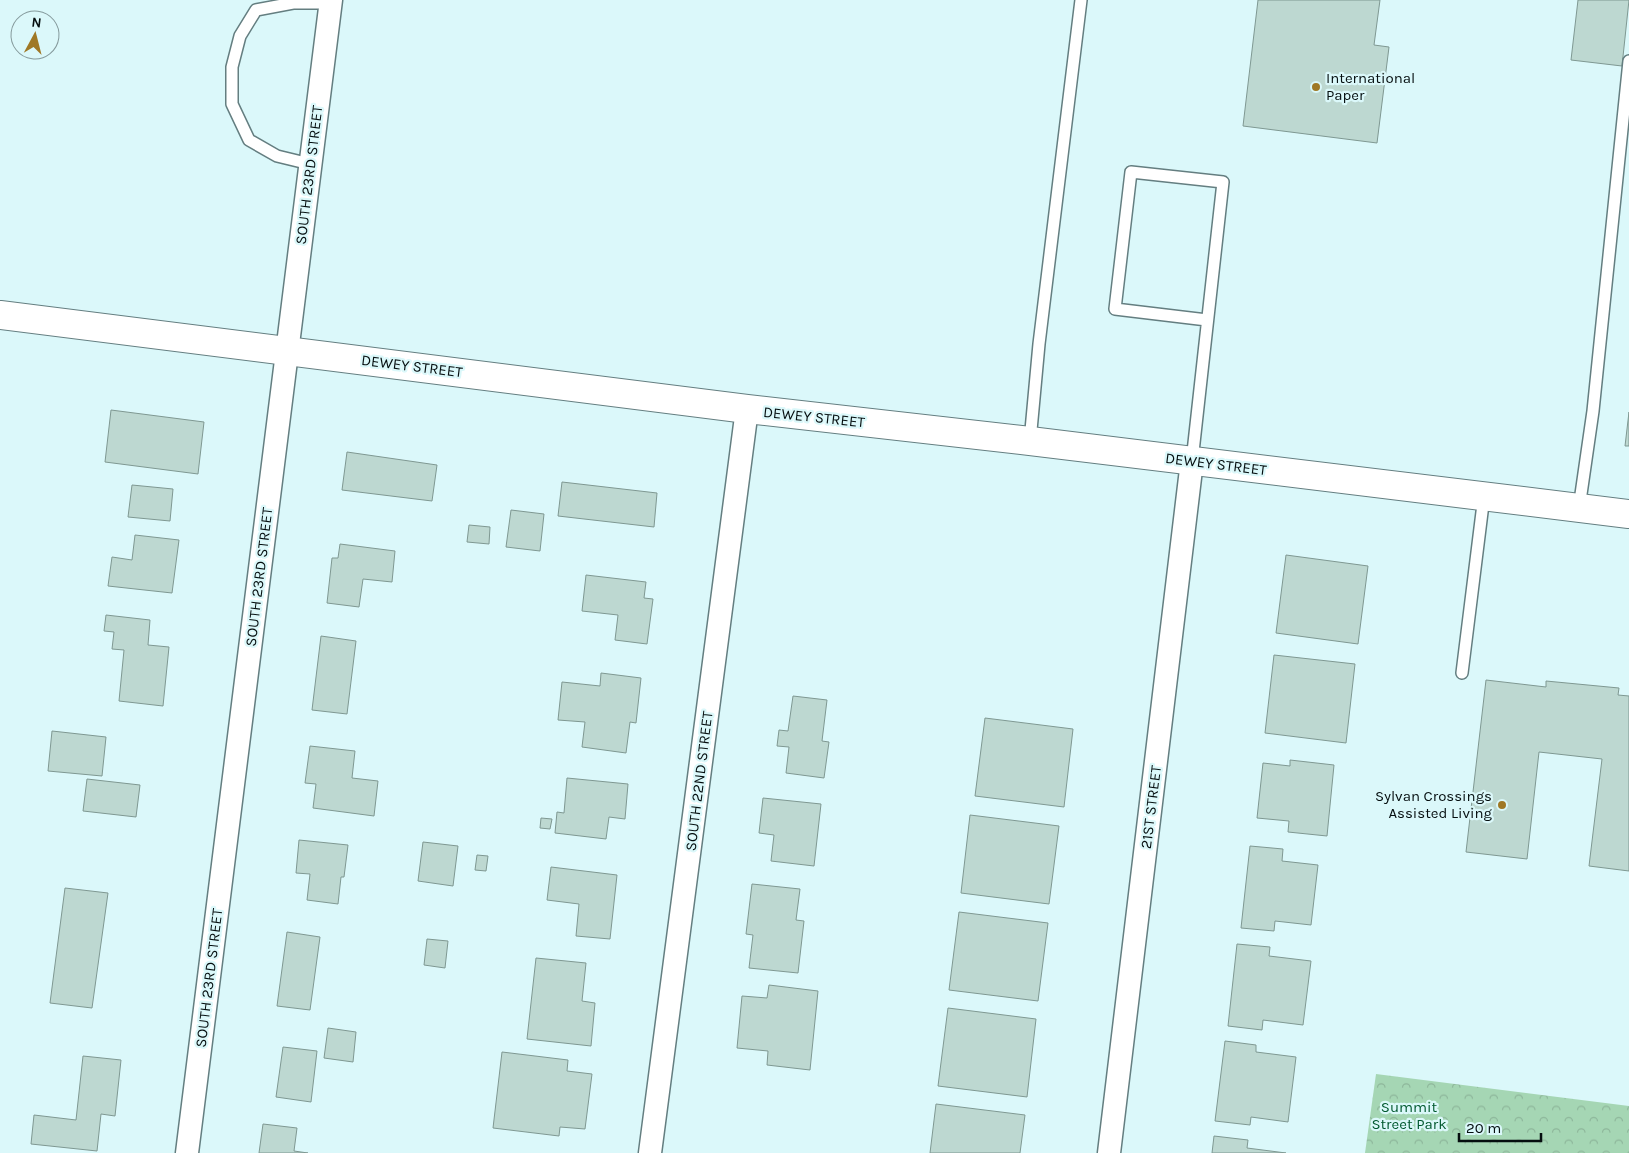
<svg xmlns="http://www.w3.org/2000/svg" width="1629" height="1153" viewBox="0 0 1629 1153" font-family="Karla,sans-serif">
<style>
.park{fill:url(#park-crowns)}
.building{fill:#bdd8d1;stroke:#7f9892}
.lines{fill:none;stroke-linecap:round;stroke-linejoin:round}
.lane-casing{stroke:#647e80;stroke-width:14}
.street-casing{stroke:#647e80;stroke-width:25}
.secondary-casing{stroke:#647e80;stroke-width:30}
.lane{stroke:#fff;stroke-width:11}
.street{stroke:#fff;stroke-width:22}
.secondary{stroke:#fff;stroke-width:28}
.poi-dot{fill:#9f7825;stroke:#dbf8fa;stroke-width:2}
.labels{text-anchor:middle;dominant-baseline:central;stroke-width:4.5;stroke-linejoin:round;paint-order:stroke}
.poi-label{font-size:15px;fill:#050e0f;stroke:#dbf8fa;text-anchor:start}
.street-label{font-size:15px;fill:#050e0f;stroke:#dbf8fa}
.park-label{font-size:15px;fill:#00582e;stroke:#dbf8fa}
</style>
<defs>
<pattern id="park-crowns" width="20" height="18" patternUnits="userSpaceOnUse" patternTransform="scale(1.25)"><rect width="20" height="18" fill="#a5d6b4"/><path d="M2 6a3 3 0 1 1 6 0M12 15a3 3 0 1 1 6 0" fill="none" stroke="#8db69a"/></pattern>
</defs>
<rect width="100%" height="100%" fill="#dbf8fa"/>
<path class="park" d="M1376,1074L1629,1106V1153H1365Z"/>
<g class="building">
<path d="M1258,0H1380L1374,45L1389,47L1377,143L1243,126Z"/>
<path d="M1578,0H1629L1622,66L1571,60Z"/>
<path d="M111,410L204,422L198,474L105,462Z"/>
<path d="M1629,412V446H1625Z"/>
<path d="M347,452L437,465L432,501L342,490Z"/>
<path d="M562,482L657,493L654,527L558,516Z"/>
<path d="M132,485L173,489L170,521L128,517Z"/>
<path d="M511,510L544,514L540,551L506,547Z"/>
<path d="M469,525L490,527L489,544L467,542Z"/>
<path d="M135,535L179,540L172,593L108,586L112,557L132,560Z"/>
<path d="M340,544L395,551L392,582L363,579L359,607L327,603L332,558H338Z"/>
<path d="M1286,555L1368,566L1358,644L1276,633Z"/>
<path d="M586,575L646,582L644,598L653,599L647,644L615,640L618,615L582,611Z"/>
<path d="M106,615L150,620L148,645L169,647L163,706L119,701L124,650L112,649L114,632L104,631Z"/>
<path d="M321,636L356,641L347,714L312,710Z"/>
<path d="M1274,655L1355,664L1346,743L1265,733Z"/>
<path d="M601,673L641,678L636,723L630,722L626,753L582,747L585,722L558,720L562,682L600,686Z"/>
<path d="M1486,680L1546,687V681L1619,688L1618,695L1629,696V871L1589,866L1602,759L1539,752L1527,859L1466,852Z"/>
<path d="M793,696L827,700L822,741L829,742L824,778L786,773L789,747L777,746L779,730L788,731Z"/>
<path d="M985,718L1073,729L1064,807L975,796Z"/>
<path d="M52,731L106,737L102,776L48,771Z"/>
<path d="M310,746L355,751L352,778L378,781L374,816L313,808L316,784L305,783Z"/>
<path d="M1290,760L1334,765L1327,836L1288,832L1289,821L1257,818L1263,763L1290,766Z"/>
<path d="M567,778L628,784L625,819L609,817L606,839L555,833L557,812L564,813Z"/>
<path d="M87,779L140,785L136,817L83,811Z"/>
<path d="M763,798L821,804L814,866L771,861L774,835L759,833Z"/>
<path d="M970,815L1059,826L1049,904L961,893Z"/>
<path d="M541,818L552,819L550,829L540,828Z"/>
<path d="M299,840L348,845L344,877H341L338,904L307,900L310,874L296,873Z"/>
<path d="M423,842L458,846L453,886L418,881Z"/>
<path d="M1250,846L1283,849L1282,861L1318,865L1311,925L1275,921L1274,931L1241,928Z"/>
<path d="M477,855L488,856L486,871L475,870Z"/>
<path d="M551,867L617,875L610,939L576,936L579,904L547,900Z"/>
<path d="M752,884L800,889L796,920L804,921L798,973L749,968L753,935L746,934Z"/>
<path d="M65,888L108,893L92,1008L50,1003Z"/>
<path d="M959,912L1048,923L1038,1001L949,990Z"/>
<path d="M287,932L320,937L310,1010L277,1006Z"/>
<path d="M427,939L448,941L445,968L424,965Z"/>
<path d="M1237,944L1270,947L1269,956L1311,961L1303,1025L1263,1020L1262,1030L1228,1026Z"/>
<path d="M536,958L586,963L582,1001L595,1003L591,1046L527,1039Z"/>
<path d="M769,985L818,991L810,1070L767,1065L768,1051L737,1048L742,996L767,998Z"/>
<path d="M948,1008L1036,1019L1027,1097L938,1086Z"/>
<path d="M328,1028L356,1032L353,1062L324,1058Z"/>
<path d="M1225,1041L1256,1045V1052L1296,1057L1288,1122L1251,1117L1250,1125L1215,1121Z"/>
<path d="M283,1047L317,1051L311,1102L276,1097Z"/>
<path d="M502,1052L568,1060L567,1071L592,1074L585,1129L560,1127L559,1136L493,1128Z"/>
<path d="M83,1056L121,1060L115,1116L101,1114L97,1151L31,1144L34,1115L76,1120Z"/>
<path d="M936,1104L1025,1115L1020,1153H930Z"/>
<path d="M263,1124L297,1128L294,1151L308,1153H259Z"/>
<path d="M1214,1136L1248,1140L1247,1148L1286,1153H1212Z"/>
</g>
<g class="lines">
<defs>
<g id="lane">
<path d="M310,164L277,156L249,140L232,104V67L240,36L256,10L293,3H331"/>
<path d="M1030,441L1039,344L1081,0"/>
<path d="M1192,461L1223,182L1131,172L1115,309L1207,320"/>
<path d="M1579,508L1593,411L1629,61"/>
<path d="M1462,673L1484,496"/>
</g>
<g id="street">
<path d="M187,1153L331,0"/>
<path d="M650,1153L747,409"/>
<path d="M1109,1153L1192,461"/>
</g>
<path id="secondary" d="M0,315L747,409L1030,441L1629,514"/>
</defs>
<use href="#lane" class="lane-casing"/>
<use href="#street" class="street-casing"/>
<use href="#secondary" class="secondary-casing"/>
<use href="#lane" class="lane"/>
<use href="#street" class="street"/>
<use href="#secondary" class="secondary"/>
</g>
<g class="poi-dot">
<circle cx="1316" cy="87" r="5"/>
<circle cx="1502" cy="805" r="5"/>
</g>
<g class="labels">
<g class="poi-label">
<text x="1326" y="78">International<tspan x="1326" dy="17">Paper</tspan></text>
<text x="1492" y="796" text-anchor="end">Sylvan Crossings<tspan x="1492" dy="17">Assisted Living</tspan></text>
</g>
<g class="street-label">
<text transform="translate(309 175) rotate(-83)">SOUTH 23RD STREET</text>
<text transform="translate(412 366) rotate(7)">DEWEY STREET</text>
<text transform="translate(814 417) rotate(6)">DEWEY STREET</text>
<text transform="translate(1216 464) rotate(7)">DEWEY STREET</text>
<text transform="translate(259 577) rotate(-83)">SOUTH 23RD STREET</text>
<text transform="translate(699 781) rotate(-83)">SOUTH 22ND STREET</text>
<text transform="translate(1151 807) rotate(-83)">21ST STREET</text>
<text transform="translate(209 978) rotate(-83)">SOUTH 23RD STREET</text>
</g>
<g class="park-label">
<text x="1409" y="1107">Summit<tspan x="1409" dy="17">Street Park</tspan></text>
</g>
</g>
<g transform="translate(35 35) rotate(7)"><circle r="24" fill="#dbf8fa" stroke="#859a9c"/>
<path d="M0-4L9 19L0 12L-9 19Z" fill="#9f7825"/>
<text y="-8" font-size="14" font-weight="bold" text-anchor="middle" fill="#050e0f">N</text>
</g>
<path d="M1459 1133v8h82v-8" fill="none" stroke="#050e0f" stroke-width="2.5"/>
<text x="1466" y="1133" font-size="15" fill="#050e0f" stroke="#dbf8fa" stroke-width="4" paint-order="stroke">20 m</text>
</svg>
